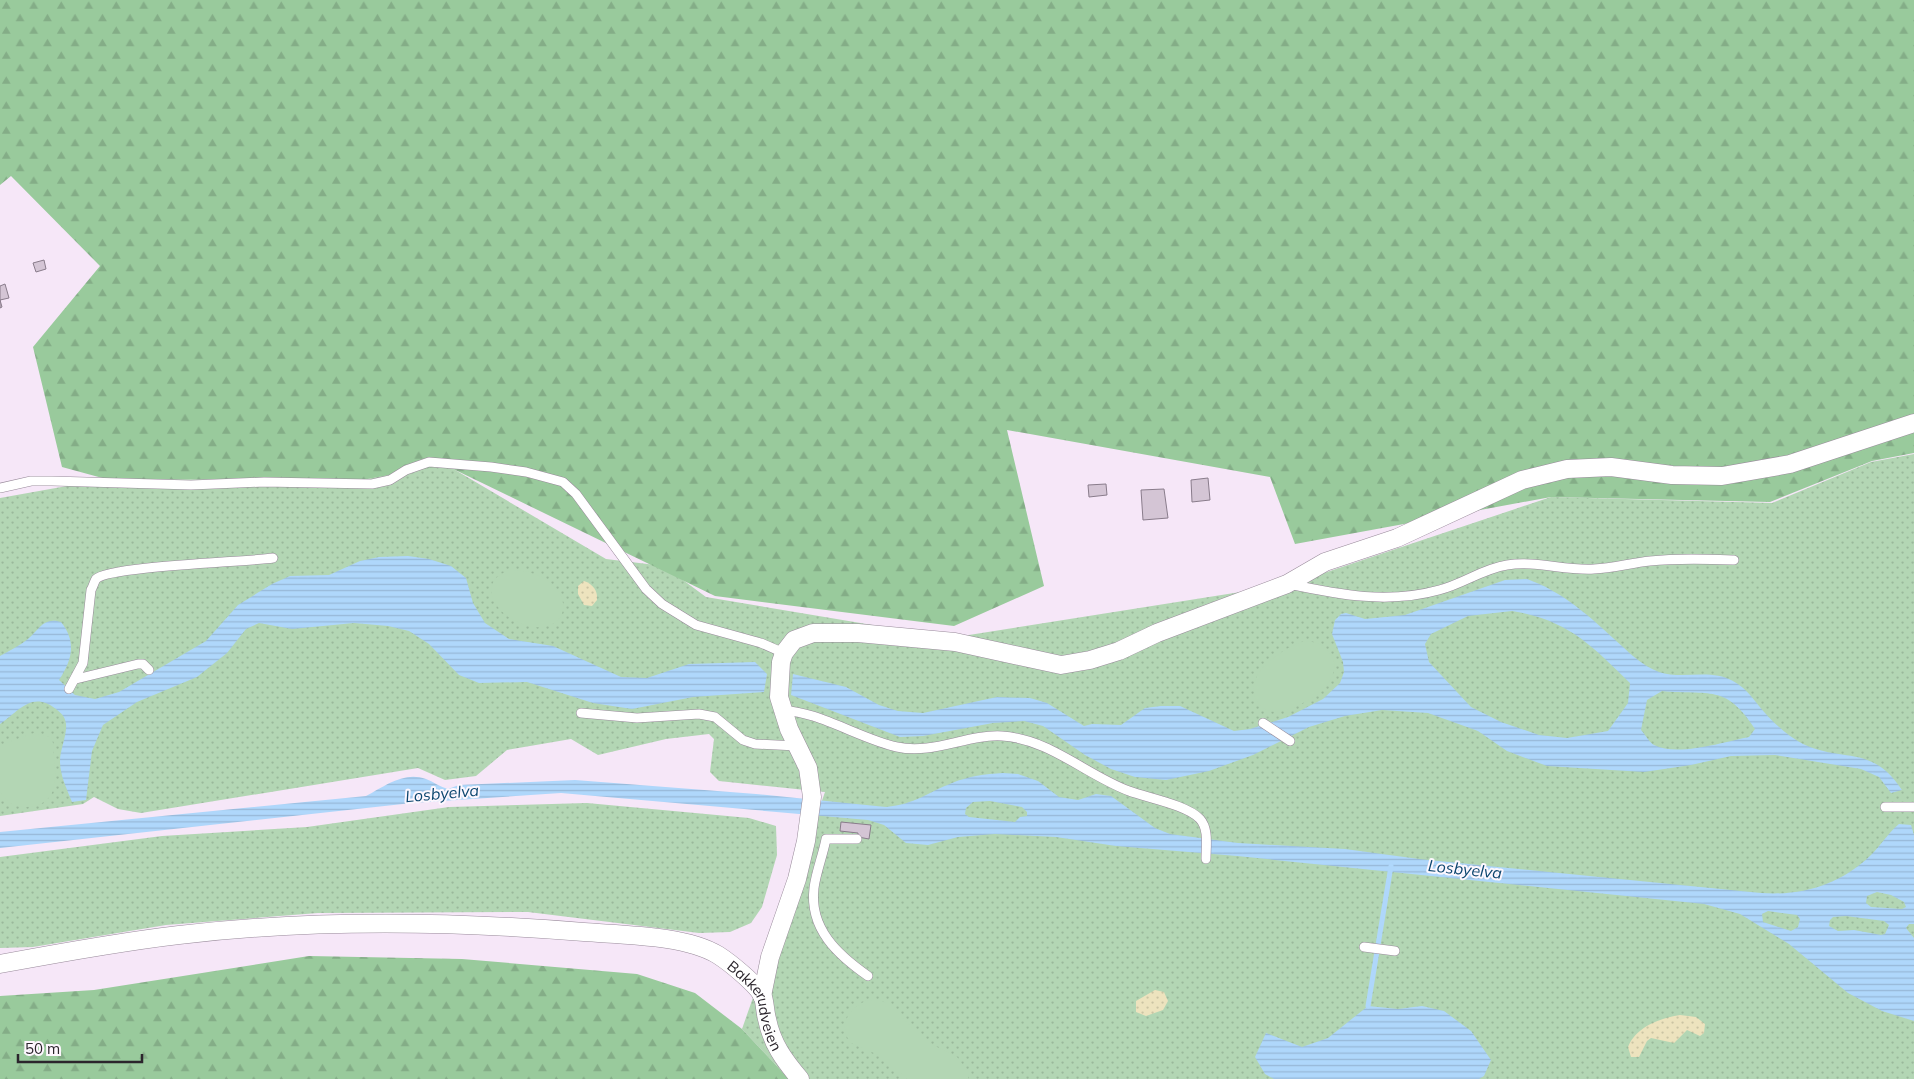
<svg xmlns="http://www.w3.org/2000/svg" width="1914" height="1079" viewBox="0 0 1914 1079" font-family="Mulish,sans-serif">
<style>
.grass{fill:url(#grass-dots)}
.forest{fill:url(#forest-firs)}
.sand{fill:url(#sand-dots)}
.park{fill:#b3d6b4}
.water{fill:url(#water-rules);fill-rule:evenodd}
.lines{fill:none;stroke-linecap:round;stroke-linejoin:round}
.stream{stroke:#afd7fb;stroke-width:5}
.building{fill:#d4c5d5;stroke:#897c8b}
.service-casing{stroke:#988a9a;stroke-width:10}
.minor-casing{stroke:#988a9a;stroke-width:19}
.service{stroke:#fff;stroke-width:9}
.minor{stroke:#fff;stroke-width:18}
.labels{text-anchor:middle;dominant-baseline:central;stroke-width:4;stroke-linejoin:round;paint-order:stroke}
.street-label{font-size:15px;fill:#2b252c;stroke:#fdf7fe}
.water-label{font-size:16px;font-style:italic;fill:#0c466f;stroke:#fdf7fe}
</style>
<defs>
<pattern id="grass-dots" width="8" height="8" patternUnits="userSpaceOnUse" patternTransform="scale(1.25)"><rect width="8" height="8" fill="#b3d6b4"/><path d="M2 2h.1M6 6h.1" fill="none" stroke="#9ab89b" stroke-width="1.8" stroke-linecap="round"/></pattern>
<pattern id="forest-firs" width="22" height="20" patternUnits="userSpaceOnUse" patternTransform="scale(1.25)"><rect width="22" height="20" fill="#99ca9c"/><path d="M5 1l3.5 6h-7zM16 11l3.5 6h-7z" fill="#84ad87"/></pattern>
<pattern id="sand-dots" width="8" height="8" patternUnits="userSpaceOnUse" patternTransform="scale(1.25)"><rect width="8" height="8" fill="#ede3be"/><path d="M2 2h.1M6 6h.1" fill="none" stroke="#cbc3a3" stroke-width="1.8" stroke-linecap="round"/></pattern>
<pattern id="water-rules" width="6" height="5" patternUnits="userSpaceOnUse" patternTransform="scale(1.25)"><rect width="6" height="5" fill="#afd7fb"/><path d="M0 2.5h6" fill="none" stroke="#97b8d7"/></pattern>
</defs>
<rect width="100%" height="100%" fill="#f6e7f8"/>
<g class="grass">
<path d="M1914,454V1079H789L742,1029L825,792L719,781L710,772L714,739L709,734L666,739L598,755L571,739L507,750L476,776L445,780L418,768L141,813L118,809L94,797L83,804L0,816V498L106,479L362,480L445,464L606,559L664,566L706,597L950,638L1291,584L1551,497L1772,503L1871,462Z"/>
<path d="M587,803L749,818L776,826L777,855L762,907L751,923L730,932L699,933L528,912L318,913L166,925L33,947L0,948V857L162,836L307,827L449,807Z"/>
</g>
<g class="forest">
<path d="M0,0H1914V453L1872,461L1770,502L1551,497L1295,544L1270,477L1007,430L1044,586L954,626L715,596L445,465L362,480L106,479L62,467L33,347L100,266L11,176L0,185Z"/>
<path d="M309,956L462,959L637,974L695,993L742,1029L789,1079H0V996L94,990Z"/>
</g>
<g class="sand">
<path d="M584,581C593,584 598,591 597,600L592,606L584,605L578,594V586Z"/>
<path d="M1155,990L1164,992L1168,1001L1163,1010L1146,1016L1136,1012V1001Z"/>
<path d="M1680,1015L1696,1017L1705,1024L1704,1033L1700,1036L1687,1030L1674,1043L1651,1038L1647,1041L1639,1057H1631L1628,1047C1636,1027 1660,1018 1680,1015Z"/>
</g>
<g class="park">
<path d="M510,570C525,570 541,574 553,585C568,599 568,623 543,627C508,631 466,585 510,570Z"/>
<path d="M1304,641C1320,641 1331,649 1335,665C1334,674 1330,682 1324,689C1312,700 1280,718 1265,709C1260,707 1257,702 1255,697C1246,671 1284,648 1304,641Z"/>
<path d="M34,733L51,737L53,743C54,770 65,805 26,807C15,808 5,801 0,792V751L6,743Z"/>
<path d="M868,1000L882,1001L889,1005L927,1042L957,1057L969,1073L968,1079H907L883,1057L851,1043C837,1026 849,1007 868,1000Z"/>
</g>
<g class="water">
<path d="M408,556L429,559L451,566L466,578L473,603L485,623L509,639L553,646L621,677L647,678L689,664L755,662L767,674L764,692L693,697L632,709L593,703L527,682L479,683L459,675L429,644L409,631L388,626L354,623L292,629L259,623L246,629L227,653L197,677L137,702L103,725L92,751L86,800L72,802C67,789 60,776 60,761C60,749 67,736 66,724C65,716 61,713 56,709C32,690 19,711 0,724V656C9,651 19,646 28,639C40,629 43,617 61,622C77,642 72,660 59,680L75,695L95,699L119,692L206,641L238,605L272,584L290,576L329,575L360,561L379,557Z"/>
<path d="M1527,579C1561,591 1587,614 1613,638C1628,651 1640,665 1659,672C1683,680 1710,668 1733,681C1748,689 1754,701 1765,713C1775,724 1789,737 1803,744C1843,763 1872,744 1902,790L1891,793L1879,777L1861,769L1775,755L1731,756L1691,765L1644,772L1547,766L1507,751L1478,731L1428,713L1382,710L1345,716L1309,727L1253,755L1209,771L1166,780L1135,777L1111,769L1085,755L1043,726L1024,721L993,723L923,736L900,737L791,695L793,674L846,687L879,705L898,711L923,713L997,697L1030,698L1047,703L1084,726L1092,724L1121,725L1145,708L1161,706H1180L1234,731L1250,729L1288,717L1323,699L1340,683L1344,672L1343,662L1332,634L1335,620L1341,614L1346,613L1365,619L1405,615L1505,580ZM1512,611C1568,620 1591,645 1630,683L1628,703L1608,731L1567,738L1539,735L1501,722L1471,707L1429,662L1425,644L1431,634L1468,616ZM1662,691C1710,696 1725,683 1755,729L1749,737C1724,742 1677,757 1654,745C1649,742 1645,734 1641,730L1647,700Z"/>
<path d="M1003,773L1018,774L1038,781L1059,797L1078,800L1096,794L1111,796L1155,828L1170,834L1238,843L1345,849L1419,859L1761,893C1802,896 1840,885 1871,855C1881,845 1888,833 1899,824L1911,825L1914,835V924H1909L1906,928L1914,938V1021L1882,1011L1848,993L1789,944L1740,914L1704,904L1237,856L1116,846L1056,837L995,834L958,837L928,845L906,843L884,825L868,820L561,793L412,803L0,848V832L366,796C385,786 404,771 426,779C434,782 440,787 448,789L459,785L575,780L756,794L886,807C916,804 926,793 952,783C969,776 985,774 1003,773ZM990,801L1022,807L1027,812V816L1020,817L1015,822L969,817L965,814L966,808L973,802ZM1877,892L1891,895L1904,902L1906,907L1902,909L1871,907L1866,903L1867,896ZM1768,911L1797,915L1800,919L1798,927L1791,931L1763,922L1762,914ZM1846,916L1884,921L1889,925L1885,934L1881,935L1854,930L1838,931L1829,926L1830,920L1833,917Z"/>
<path d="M1368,1006L1398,1009L1422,1006L1444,1011L1471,1031L1491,1060L1484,1076L1479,1079H1274L1265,1074L1255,1057L1266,1033L1302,1047L1328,1038Z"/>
</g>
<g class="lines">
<path class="stream" d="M1368,1006L1391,866"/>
</g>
<g class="building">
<path d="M44,260L46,269L36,272L33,263Z"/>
<path d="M5,284L9,298L0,300L2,307L0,308V286Z"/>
<path d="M1208,478L1210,500L1192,502L1191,480Z"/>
<path d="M1106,484L1107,495L1089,497L1088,485Z"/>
<path d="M1164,489L1168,518L1143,520L1141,490Z"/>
<path d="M841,822L871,825L869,839L858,837V833L840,831Z"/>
</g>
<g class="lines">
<defs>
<g id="service">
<path d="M0,488L31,481H52L191,485L264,482L372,484L390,480L406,470L429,462L491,467L526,472L563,482L576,494L646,589L662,604L696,625L761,643L784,653"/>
<path d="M1289,584C1340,595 1389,604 1439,590C1463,584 1482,569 1507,565C1535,560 1565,571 1594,569C1613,568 1631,563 1650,561C1678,558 1705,559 1734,560"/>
<path d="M76,679L138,664H143L149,670"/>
<path d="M69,689L83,663L91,590C93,587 94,582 96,579C109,566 246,562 273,558"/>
<path d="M783,711C813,709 863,740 897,747C933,755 967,734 1002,736C1050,739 1086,775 1129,791C1148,798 1187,805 1200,819C1209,829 1206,846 1206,859"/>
<path d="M581,713L637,718L699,714L715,717L743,740L755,744L797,746"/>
<path d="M1263,723L1290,741"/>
<path d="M1885,807H1914"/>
<path d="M857,839H826C823,855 816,872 814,888C809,929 838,955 868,976"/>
<path d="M1364,947L1395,951"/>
</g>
<g id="minor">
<path id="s1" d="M0,964C59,953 119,942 179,935C313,919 449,921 584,932C622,935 686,935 718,955C729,962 758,985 763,997C765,1003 765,1012 767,1019C772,1044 784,1060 800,1079"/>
<path d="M762,996L770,957L797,879L806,841L812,797L808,768L789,729L779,697L781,662L784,653L794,640L813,633H858L955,642L1061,665L1090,660L1119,651L1157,633L1287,584L1325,562L1397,538L1522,480L1567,469L1611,467L1672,475L1722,476L1790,464L1914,423"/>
</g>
</defs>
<use href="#service" class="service-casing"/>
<use href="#minor" class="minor-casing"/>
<use href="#service" class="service"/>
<use href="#minor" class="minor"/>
</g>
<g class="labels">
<g class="street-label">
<text stroke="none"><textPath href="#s1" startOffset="790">Bakkerudveien</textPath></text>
</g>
<g class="water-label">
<text transform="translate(442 793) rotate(-5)">Losbyelva</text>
<text transform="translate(1465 869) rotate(6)">Losbyelva</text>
</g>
</g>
<path d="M18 1054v8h124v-8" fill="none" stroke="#2b252c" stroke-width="2.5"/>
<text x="25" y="1054" font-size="15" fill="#2b252c" stroke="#fdf7fe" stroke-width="4" paint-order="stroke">50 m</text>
</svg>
